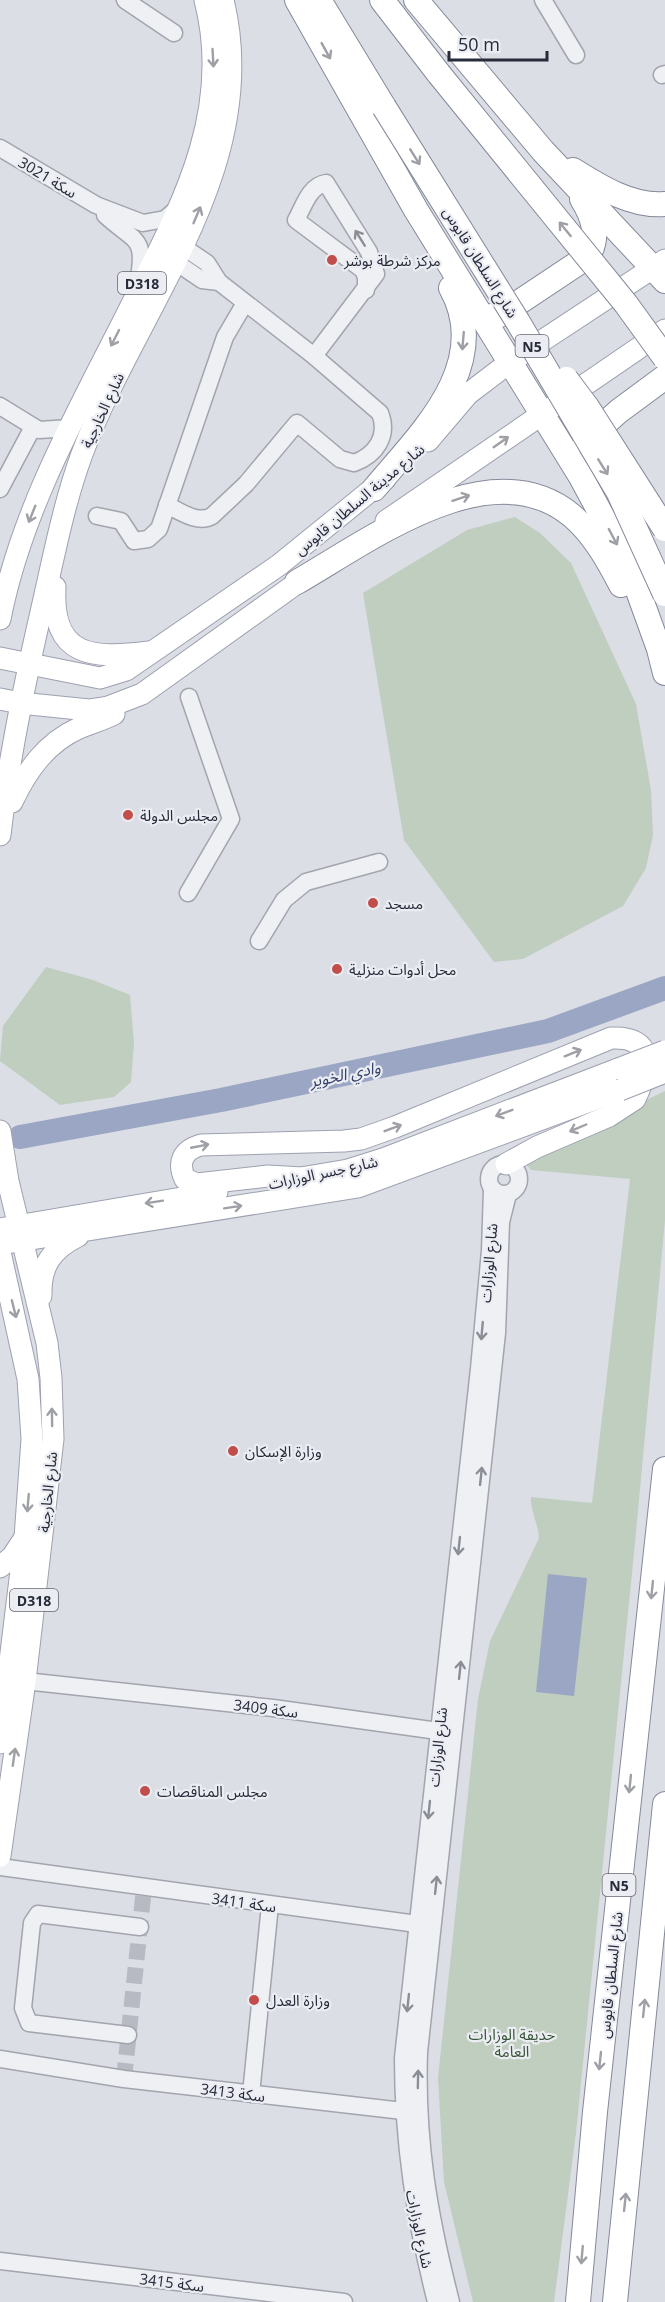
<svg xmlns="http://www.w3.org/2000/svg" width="665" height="2302" viewBox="0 0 665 2302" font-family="'Open Sans','Noto Sans Arabic',sans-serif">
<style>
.green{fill:#bfcebe}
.water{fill:#9aa6c3}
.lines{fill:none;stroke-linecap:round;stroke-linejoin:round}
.river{stroke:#9aa6c3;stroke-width:24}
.minor-tunnel{stroke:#b8bac3;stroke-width:16;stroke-dasharray:16 8;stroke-linecap:butt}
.minor-casing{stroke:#a2a5ae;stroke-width:19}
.major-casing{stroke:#9da1b0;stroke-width:23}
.highway-casing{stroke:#858a9a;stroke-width:26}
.minor{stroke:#eff0f4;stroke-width:16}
.major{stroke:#fff;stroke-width:21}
.highway{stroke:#fff;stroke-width:24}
.major-bridge-casing{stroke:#9da1b0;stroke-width:23;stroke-linecap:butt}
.highway-bridge-casing{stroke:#858a9a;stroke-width:26;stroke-linecap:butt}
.major-bridge{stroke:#fff;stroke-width:21}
.highway-bridge{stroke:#fff;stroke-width:24}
.oneway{stroke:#9ea0a6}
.oneway2{stroke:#8b8e97}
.poi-dot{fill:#c14e4a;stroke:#ebedf3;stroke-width:2}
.labels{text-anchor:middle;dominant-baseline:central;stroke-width:4.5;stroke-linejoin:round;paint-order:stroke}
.shield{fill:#ebedf3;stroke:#626572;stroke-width:1.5}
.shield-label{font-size:14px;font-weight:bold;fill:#272b3a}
.street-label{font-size:15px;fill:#272b3a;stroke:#ebedf3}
.poi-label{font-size:15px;fill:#272b3a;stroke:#ebedf3;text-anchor:start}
.park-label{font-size:15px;fill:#365436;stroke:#ebedf3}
.water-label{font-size:16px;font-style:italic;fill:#35436a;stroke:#ebedf3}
</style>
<rect width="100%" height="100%" fill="#dcdee5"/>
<g class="green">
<path d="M515,517L540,533L571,563L636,704L651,790L653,835L646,868L623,906L523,959L494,962L404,840L363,593L467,530Z"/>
<path d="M46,967L93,980L130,995L134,1043L131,1082L114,1097L60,1105L0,1061L3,1026Z"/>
<path d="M665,1091V1220L635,1543L576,2133L554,2302H473L444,2182L438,2078L478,1699L490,1641L539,1538C538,1523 530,1510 531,1497L592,1503L630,1179L531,1170L523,1160Z"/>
</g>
<path class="water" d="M548,1574L587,1578L574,1696L536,1692Z"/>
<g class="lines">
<path class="river" d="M20,1137L221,1100L548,1031L665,988"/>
<path class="minor-tunnel" d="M124,2079L144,1888"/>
<defs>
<g id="minor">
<path d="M125,0L174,33"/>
<path d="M543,0L576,55"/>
<path d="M662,75L665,74"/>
<path d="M0,148L96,205L143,223L165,219L179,207"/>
<path d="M105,215C135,243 147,235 138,283"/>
<path d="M174,261L202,280L219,282"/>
<path d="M314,356L376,274L369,252L326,183C309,186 304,206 296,220L363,270L366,277V290"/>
<path d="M0,406L39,430L70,428"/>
<path d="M0,489L33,427"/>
<path d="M167,505C181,512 198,524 212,516L246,484L297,423L340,459L354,463C376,455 389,436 380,413L314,356L219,282L207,263L182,246"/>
<path d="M97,516L121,521L134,541L148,539L159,529L225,337L245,303"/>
<path d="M188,893L231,819L189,697"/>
<path d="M259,941L284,900L306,882L379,862"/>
<circle cx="504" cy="1179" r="15"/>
<path d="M25,1681L273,1708L438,1731L447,1737"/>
<path d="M0,1867L417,1924L425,1931"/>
<path d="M128,2035L29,2023L23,2008L32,1923L38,1914L140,1927"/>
<path d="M0,2059L124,2079L403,2111L411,2115"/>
<path d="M251,2094L270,1905"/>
<path d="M0,2261L344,2302"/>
<path d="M436,2302C415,2219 403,2144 403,2058L479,1369L490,1251L492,1189"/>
<path d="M451,2302C429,2216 416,2141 419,2052L497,1333L501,1222L508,1194"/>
</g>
<g id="major">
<path d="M428,441L468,394L510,362L665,260"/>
<path d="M386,521L665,330"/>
<path d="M55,587C51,658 93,659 149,652"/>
<path d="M0,619C21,511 78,411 127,314C177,214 235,116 205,0"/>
<path d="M0,658L100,678L126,670L279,565L385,479"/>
<path d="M0,699L20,703L89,710L108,707L142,694L311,573"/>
<path d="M12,802C27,770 46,743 79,728C91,723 102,720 114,714"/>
<path d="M0,835C9,756 26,677 44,599C55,550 65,500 82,454C137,306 264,167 223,0"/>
<path d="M0,1131L8,1181L47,1343L51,1378L53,1439L25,1681L0,1856"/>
<path d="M302,1178L268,1176L197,1184L185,1179C177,1162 183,1150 201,1145L344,1141L361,1139L395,1127L611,1038C656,1036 650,1068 635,1099L609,1116L537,1147L506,1164"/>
<path d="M289,1180L348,1170L383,1159L618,1069"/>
<path d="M0,1229L217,1192"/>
<path d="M0,1244L358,1187L620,1090"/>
<path d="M0,1252L28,1379L32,1439L25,1538L0,1743"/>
<path d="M41,1296C40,1265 52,1249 78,1236"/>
<path d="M0,1567L12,1557L24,1539"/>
</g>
<g id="highway">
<path d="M297,0L416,210L581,477L629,566L659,649L665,673"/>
<path d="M319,0L384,107"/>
<path d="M382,0L439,74"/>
<path d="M416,0L543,151L665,281"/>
<path d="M573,170C600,187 632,207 665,204"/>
<path d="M492,316L500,315L587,257C600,238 594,218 582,199"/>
<path d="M585,441L619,411L665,377"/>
<path d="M374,489C420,434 494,365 451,288"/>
<path d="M297,582C370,540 490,449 571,515C593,533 608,560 621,585"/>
<path d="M578,2302L595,2112L665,1469"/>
<path d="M615,2302L665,1804"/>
</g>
</defs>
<use href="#minor" class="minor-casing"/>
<use href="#major" class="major-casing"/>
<use href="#highway" class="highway-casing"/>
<use href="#minor" class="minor"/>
<use href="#major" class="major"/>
<use href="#highway" class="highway"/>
<defs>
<g id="major-bridge">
<path d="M618,1069L665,1051"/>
<path d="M620,1090L665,1072"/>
</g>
<g id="highway-bridge">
<path d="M439,74L626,304L665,358"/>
<path d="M384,107L518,322L619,493L665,594"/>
<path d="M566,379L587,407L665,529"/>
</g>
</defs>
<use href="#major-bridge" class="major-bridge-casing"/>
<use href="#highway-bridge" class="highway-bridge-casing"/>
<use href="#major-bridge" class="major-bridge"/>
<use href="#highway-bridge" class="highway-bridge"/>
</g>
<defs><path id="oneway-shaft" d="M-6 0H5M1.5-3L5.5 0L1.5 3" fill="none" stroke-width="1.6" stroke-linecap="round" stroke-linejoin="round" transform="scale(1.5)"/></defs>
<g class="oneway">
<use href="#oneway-shaft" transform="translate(326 51) rotate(61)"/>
<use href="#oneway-shaft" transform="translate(213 58) rotate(87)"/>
<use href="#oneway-shaft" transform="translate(415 157) rotate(58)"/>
<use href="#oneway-shaft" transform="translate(197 215) rotate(-67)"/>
<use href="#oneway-shaft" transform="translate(565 229) rotate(-129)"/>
<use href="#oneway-shaft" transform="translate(115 338) rotate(117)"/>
<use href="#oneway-shaft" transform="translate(463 341) rotate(95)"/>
<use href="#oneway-shaft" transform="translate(501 442) rotate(-35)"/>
<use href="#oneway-shaft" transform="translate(603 467) rotate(58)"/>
<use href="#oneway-shaft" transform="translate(461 498) rotate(-18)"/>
<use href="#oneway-shaft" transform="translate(32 514) rotate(112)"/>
<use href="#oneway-shaft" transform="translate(613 537) rotate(62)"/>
<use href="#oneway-shaft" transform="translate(573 1053) rotate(-22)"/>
<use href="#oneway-shaft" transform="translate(504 1113) rotate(159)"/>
<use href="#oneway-shaft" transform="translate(393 1128) rotate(-21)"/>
<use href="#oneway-shaft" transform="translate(578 1128) rotate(157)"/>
<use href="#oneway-shaft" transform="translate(200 1146) rotate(-11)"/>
<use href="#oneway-shaft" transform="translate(154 1202) rotate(171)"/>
<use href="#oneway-shaft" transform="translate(233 1207) rotate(-9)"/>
<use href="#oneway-shaft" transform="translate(14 1309) rotate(76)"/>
<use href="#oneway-shaft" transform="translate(52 1417) rotate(-91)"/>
<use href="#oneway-shaft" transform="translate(28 1503) rotate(95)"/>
<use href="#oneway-shaft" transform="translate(652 1590) rotate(96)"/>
<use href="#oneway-shaft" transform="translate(14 1757) rotate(-82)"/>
<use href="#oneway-shaft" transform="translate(630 1784) rotate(96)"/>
<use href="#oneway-shaft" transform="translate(644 2008) rotate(-84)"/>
<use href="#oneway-shaft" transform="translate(600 2061) rotate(96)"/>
<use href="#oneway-shaft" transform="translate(625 2202) rotate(-84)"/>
<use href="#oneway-shaft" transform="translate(582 2255) rotate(95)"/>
</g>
<g class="oneway2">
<use href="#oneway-shaft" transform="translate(360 238) rotate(-122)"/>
<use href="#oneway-shaft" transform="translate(482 1331) rotate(95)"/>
<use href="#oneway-shaft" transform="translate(481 1476) rotate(-84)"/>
<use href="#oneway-shaft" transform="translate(459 1546) rotate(96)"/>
<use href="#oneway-shaft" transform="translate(460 1670) rotate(-84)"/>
<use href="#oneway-shaft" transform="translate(429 1810) rotate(96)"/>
<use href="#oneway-shaft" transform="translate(436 1885) rotate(-84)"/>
<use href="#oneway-shaft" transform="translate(408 2003) rotate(96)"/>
<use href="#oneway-shaft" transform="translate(418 2079) rotate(-89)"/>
</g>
<g class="poi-dot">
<circle cx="332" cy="260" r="6"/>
<circle cx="128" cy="815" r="6"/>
<circle cx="373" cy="903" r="6"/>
<circle cx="337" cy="969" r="6"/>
<circle cx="233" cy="1451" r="6"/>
<circle cx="145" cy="1791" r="6"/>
<circle cx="254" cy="2000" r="6"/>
</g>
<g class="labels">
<g class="shield">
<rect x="118" y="272" width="48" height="22" rx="4.5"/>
<rect x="515.5" y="335" width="33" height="22" rx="4.5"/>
<rect x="10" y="1589" width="48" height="22" rx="4.5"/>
<rect x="602.5" y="1874" width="33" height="22" rx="4.5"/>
</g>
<g class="shield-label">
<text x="142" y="283">D318</text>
<text x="532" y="346">N5</text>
<text x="34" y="1600">D318</text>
<text x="619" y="1885">N5</text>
</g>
<g class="street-label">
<text transform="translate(48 177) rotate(31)">سكة 3021</text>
<text transform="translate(481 262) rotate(58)">شارع السلطان قابوس</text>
<text transform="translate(102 410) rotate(-65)">شارع الخارجية</text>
<text transform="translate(359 499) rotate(-40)">شارع مدينة السلطان قابوس</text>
<text transform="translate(323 1172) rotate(-12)">شارع جسر الوزارات</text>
<text transform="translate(488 1263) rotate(-85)">شارع الوزارات</text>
<text transform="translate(47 1492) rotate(-84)">شارع الخارجية</text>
<text transform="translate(266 1708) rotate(7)">سكة 3409</text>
<text transform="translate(437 1747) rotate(-84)">شارع الوزارات</text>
<text transform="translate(244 1902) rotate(8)">سكة 3411</text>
<text transform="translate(610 1975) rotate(-84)">شارع السلطان قابوس</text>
<text transform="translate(233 2092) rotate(7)">سكة 3413</text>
<text transform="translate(420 2229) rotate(78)">شارع الوزارات</text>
<text transform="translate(172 2282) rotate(7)">سكة 3415</text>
</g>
<g class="poi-label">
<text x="344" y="260">مركز شرطة بوشر</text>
<text x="140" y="815">مجلس الدولة</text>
<text x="385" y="903">مسجد</text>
<text x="349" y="969">محل أدوات منزلية</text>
<text x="245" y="1451">وزارة الإسكان</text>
<text x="157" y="1791">مجلس المناقصات</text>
<text x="266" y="2000">وزارة العدل</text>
</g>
<g class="park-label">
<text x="512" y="2034">حديقة الوزارات<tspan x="512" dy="17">العامة</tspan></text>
</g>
<g class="water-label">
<text transform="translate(345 1074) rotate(-12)">وادي الخوير</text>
</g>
</g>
<path d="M449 51v9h98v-9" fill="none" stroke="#272b3a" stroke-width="3"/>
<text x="458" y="51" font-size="18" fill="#272b3a" stroke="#ebedf3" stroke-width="4.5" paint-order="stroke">50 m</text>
</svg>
